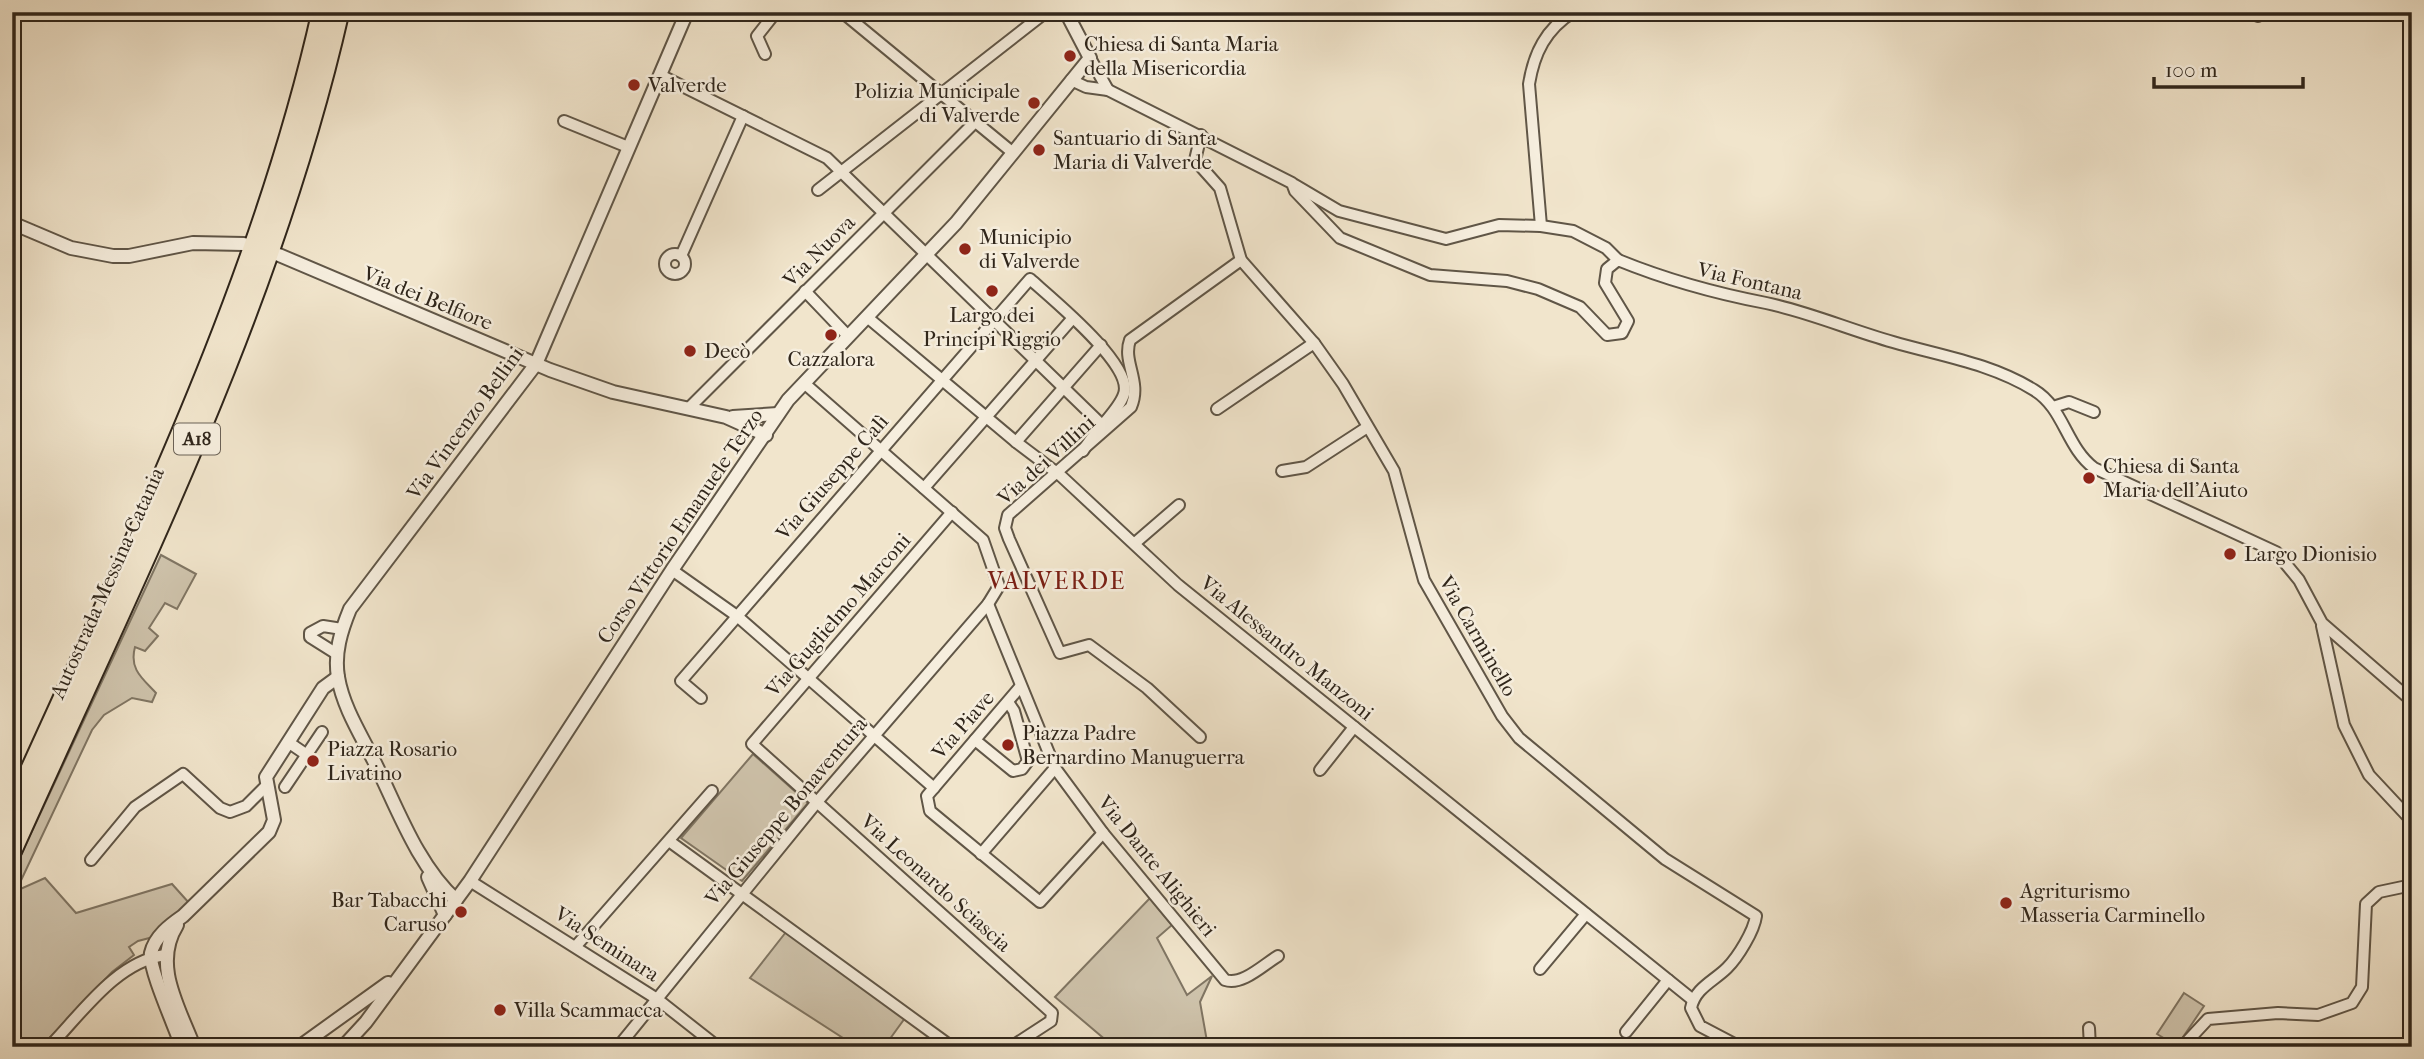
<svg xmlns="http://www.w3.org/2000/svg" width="2424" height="1059" viewBox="0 0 2424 1059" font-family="'IM FELL French Canon',serif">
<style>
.green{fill:#d0c5ae;stroke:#807664;stroke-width:2}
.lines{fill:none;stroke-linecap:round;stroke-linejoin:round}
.minor-casing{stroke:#605647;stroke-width:14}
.tertiary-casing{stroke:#605647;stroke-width:16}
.motorway-casing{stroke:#30261b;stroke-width:23}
.minor{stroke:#f6eede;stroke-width:10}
.tertiary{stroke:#f6eede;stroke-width:12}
.motorway{stroke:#f1e5cc;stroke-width:19}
.poi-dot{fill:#8f2418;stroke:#f6eede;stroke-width:2.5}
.labels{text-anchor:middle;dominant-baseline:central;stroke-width:5;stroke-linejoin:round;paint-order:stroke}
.shield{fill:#f6eede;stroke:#6b6256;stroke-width:2}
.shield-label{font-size:19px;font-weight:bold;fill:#30261b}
.poi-label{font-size:21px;fill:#30261b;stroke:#f6eede;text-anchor:start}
.street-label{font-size:21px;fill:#30261b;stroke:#f6eede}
.quarter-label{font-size:24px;letter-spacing:2px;fill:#7a1f14;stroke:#f6eede}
</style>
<rect width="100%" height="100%" fill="#f1e5cc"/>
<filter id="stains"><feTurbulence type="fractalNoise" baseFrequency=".00286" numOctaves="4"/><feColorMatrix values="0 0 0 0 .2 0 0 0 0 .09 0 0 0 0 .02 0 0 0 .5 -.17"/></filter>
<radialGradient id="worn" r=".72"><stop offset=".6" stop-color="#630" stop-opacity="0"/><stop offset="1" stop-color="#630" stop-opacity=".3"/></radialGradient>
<g class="green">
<path d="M161,555L196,574L177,609L165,603L149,628L158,636L145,651L135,647C129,669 142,678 156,693L152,702L132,698L104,715L92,730L16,891L45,878L76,913L172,884L190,904L157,936L138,941L129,947L134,955L112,972L41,1047H12V874Z"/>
<path d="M753,754L808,803L742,881L681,838Z"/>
<path d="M1150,898L1172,925L1157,938L1187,995L1212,976L1200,1002L1208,1047H1114L1055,997Z"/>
<path d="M786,932L905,1018L884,1047H857L750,978Z"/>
<path d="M2184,993L2204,1006L2177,1046L2157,1034Z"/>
</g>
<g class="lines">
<defs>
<g id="minor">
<path d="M842,12L1012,152"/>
<path d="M2258,16L2259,12"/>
<path d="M765,54L757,36L776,12"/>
<path d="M1090,58L1108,90"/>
<path d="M660,75L827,158L1101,424"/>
<path d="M1071,80L1086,87L1108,90L1292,183L1295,191L1340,238L1430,275L1507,281L1538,289L1580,307L1607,335L1622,333L1628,321L1605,283L1607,269L1618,260C1667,280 1714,293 1766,303C1809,312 1850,330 1893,342C1941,356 1990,363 2034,390C2064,408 2066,447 2094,468L2276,552L2299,580L2322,623L2412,701"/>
<path d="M564,121L628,147"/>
<path d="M1201,135L1195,160L1220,188L1241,260L1314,343L1343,384L1394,471L1424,580L1502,716L1519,738L1665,859L1756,916C1754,931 1738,957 1727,968C1714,981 1695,988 1691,1008L1700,1026L1740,1047"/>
<path d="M1295,185L1339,211L1446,239L1499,225L1541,226L1573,231L1606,248L1618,260"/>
<path d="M818,190L1046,12"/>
<path d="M1541,226L1529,84C1534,53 1546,29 1573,12"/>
<circle cx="675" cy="264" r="10"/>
<path d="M681,256L743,116"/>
<path d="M805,291L848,336"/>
<path d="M867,317L1016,442L1061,476L1178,585L1693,1000"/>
<path d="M2053,407L2069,402L2094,412"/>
<path d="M689,408L976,121"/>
<path d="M1217,409L1314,343"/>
<path d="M1016,442L1101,345"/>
<path d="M1282,471L1306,467L1366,428"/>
<path d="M924,488L1072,319"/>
<path d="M952,512L752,744L1052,1013L1051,1021L1011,1047"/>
<path d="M1135,543L1179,505"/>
<path d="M672,570L737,616L934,788"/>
<path d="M988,604L1055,768L1103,833L1225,980C1242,986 1263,965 1278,956"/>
<path d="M2322,626L2344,725L2369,775L2412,821"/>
<path d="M337,654L310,637V633L323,626L342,629"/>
<path d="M1020,687L927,796L930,811L1040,902L1103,833"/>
<path d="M701,698L681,681L1030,279C1051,298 1134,365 1124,394C1119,411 1093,432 1083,451"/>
<path d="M1200,737L1147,688L1089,645L1060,653L1009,539L1005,528L1008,515L1131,407C1142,381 1122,362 1130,340L1241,260"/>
<path d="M975,740L1013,771L1022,769L1028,761L1014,711L1008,702"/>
<path d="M288,742L307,755"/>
<path d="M1320,770L1354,727"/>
<path d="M285,787L322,732"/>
<path d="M669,841L952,1047"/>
<path d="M981,854L1055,768"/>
<path d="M91,860L135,807L183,774L220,808L230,812L246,806L265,787"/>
<path d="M470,881L657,999L718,1047"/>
<path d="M576,946L712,791"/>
<path d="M1540,969L1586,914"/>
<path d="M2089,1028L2090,1047"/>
<path d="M1626,1032L1668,980"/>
<path d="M49,1047C82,1013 116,962 165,955"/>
<path d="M618,1047L817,802L988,604L999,586L983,540L804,383"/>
<path d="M2182,1047L2208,1019L2278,1013L2318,1015L2352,1003L2362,987L2366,904L2379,892L2412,885"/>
</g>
<g id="tertiary">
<path d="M12,223L71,248L113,256H129L193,243L244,244"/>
<path d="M279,255L550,370L613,392L726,417L766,435"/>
<path d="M733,417L778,414"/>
<path d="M428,877L445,915"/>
<path d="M456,900C417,865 397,807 374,761C361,735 343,707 338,677C334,653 341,631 350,609L536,364L687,12"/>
<path d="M177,925C152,965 179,1007 194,1047"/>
<path d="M182,1047C176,1029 148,967 151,953C155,936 170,925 183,916L269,832L274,820L266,777L323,688L338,677"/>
<path d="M299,1047L388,983"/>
<path d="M343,1047L366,1022L470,881L672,570L788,400L956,223L1090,58L1066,12"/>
</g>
<g id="motorway">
<path d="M12,811C129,550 259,293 322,12"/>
<path d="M12,850C135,576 272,307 339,12"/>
</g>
</defs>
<use href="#minor" class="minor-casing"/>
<use href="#tertiary" class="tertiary-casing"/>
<use href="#motorway" class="motorway-casing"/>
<use href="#minor" class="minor"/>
<use href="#tertiary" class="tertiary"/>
<use href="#motorway" class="motorway"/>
</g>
<g class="poi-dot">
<circle cx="1070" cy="56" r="7"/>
<circle cx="634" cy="85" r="7"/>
<circle cx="1034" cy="103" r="7"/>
<circle cx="1039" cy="150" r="7"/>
<circle cx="965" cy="249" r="7"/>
<circle cx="992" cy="291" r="7"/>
<circle cx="831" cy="335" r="7"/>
<circle cx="690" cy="351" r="7"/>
<circle cx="2089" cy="478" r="7"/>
<circle cx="2230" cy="554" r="7"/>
<circle cx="1008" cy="745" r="7"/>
<circle cx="313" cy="761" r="7"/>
<circle cx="2006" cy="903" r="7"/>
<circle cx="461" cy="912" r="7"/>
<circle cx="500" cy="1010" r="7"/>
</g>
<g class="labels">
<rect class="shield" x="174" y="423.5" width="46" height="31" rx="5"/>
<g class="shield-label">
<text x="197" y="439">A18</text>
</g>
<g class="poi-label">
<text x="1084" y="44">Chiesa di Santa Maria<tspan x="1084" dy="24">della Misericordia</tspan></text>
<text x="648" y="85">Valverde</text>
<text x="1020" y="91" text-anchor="end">Polizia Municipale<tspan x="1020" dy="24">di Valverde</tspan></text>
<text x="1053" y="138">Santuario di Santa<tspan x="1053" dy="24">Maria di Valverde</tspan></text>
<text x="979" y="237">Municipio<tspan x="979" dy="24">di Valverde</tspan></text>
<text x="992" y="315" text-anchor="middle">Largo dei<tspan x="992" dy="24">Principi Riggio</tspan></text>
<text x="704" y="351">Decò</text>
<text x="831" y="359" text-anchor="middle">Cazzalora</text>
<text x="2103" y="466">Chiesa di Santa<tspan x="2103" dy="24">Maria dell'Aiuto</tspan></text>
<text x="2244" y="554">Largo Dionisio</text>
<text x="1022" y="733">Piazza Padre<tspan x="1022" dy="24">Bernardino Manuguerra</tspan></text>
<text x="327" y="749">Piazza Rosario<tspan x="327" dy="24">Livatino</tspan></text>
<text x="2020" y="891">Agriturismo<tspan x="2020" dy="24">Masseria Carminello</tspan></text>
<text x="447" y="900" text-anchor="end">Bar Tabacchi<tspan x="447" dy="24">Caruso</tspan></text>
<text x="514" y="1010">Villa Scammacca</text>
</g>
<g class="street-label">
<text transform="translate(819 251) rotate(-45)">Via Nuova</text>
<text transform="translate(1750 281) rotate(13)">Via Fontana</text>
<text transform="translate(428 298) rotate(22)">Via dei Belfiore</text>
<text transform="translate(465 423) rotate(-54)">Via Vincenzo Bellini</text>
<text transform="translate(1046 460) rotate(-42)">Via dei Villini</text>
<text transform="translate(832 477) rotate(-49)">Via Giuseppe Calì</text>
<text transform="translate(680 526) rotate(-56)">Corso Vittorio Emanuele Terzo</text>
<text transform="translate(107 583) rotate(-66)">Autostrada Messina-Catania</text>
<text transform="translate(838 615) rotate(-49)">Via Guglielmo Marconi</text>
<text transform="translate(1478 636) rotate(60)">Via Carminello</text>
<text transform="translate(1287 648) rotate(39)">Via Alessandro Manzoni</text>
<text transform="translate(963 725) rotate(-49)">Via Piave</text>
<text transform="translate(786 811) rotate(-50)">Via Giuseppe Bonaventura</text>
<text transform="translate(1157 866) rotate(51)">Via Dante Alighieri</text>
<text transform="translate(936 883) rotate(42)">Via Leonardo Sciascia</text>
<text transform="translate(607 944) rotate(33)">Via Seminara</text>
</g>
<g class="quarter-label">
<text x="1057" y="581">VALVERDE</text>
</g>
</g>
<rect width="2424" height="1059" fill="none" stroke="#f1e5cc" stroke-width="42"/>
<rect x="14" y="14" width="2396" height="1031" fill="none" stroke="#30261b" stroke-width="3.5"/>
<rect x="21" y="21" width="2382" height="1017" fill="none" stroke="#30261b" stroke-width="2"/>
<path d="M2154 77v10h149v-10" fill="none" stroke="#30261b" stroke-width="3.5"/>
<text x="2165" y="77" font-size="21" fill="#30261b" stroke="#f6eede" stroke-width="5" paint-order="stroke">100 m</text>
<rect width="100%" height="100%" filter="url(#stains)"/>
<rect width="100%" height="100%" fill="url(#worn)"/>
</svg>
